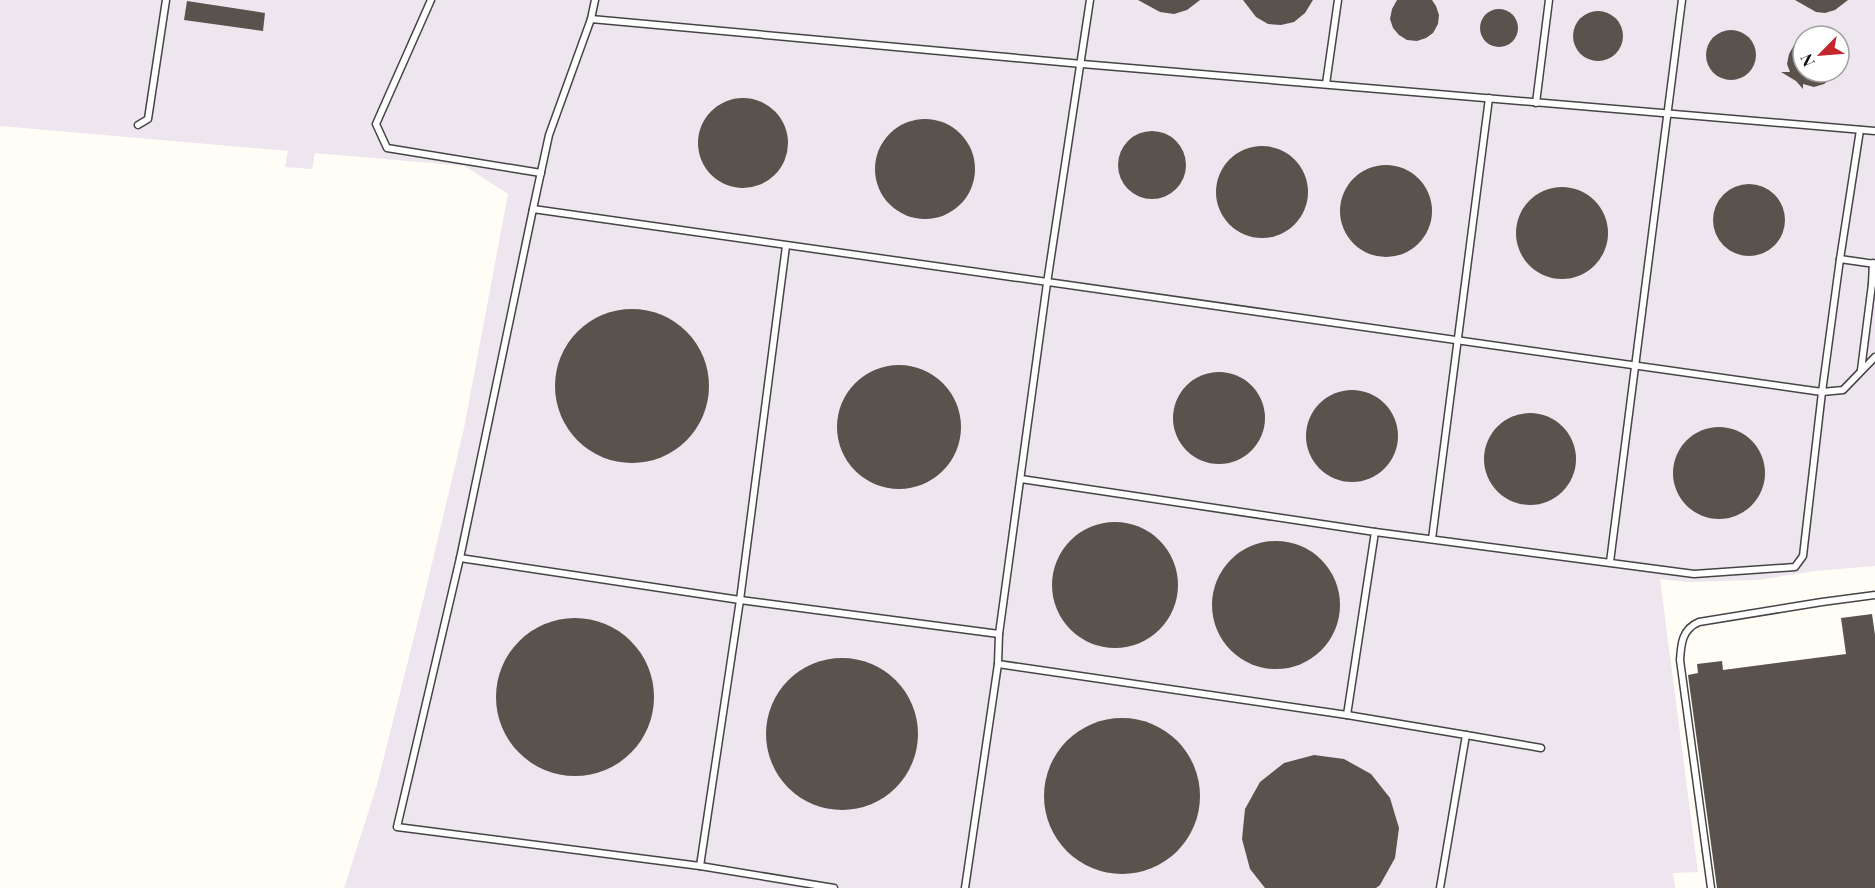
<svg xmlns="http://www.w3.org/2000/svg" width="1875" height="888" viewBox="0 0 1875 888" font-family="'Playfair Display',serif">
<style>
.industrial{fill:#eee6ef;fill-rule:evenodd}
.building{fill:#5a524d}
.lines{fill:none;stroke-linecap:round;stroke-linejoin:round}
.lane-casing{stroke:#444;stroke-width:9}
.lane{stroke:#fff;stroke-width:6}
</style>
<rect width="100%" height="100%" fill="#fffdf5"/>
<path class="industrial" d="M0,0H1875V566L1815,571L1758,580L1688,582L1660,579L1698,872L1673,873L1675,888H344L377,785L425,593L464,428L508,194L465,166L315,153L312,169L285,167L288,151L0,126ZM1803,36H1839V72H1803Z"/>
<g class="building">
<path d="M1138,0H1200L1187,10L1174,14L1160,12Z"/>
<path d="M1243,0H1313L1305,13L1294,22L1281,25L1268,24L1256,17Z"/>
<path d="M1397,0H1432L1436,6L1439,15L1438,24L1433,33L1426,38L1417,41L1407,40L1399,35L1393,28L1390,19L1392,9Z"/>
<path d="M1795,0H1848L1835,10L1825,13L1816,12Z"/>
<path d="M187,1L265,13L263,31L184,20Z"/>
<circle cx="1499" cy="28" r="19"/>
<circle cx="1598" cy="36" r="25"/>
<circle cx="1731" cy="55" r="25"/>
<path d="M1803,38V72H1839L1824,84L1814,87L1803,84V89L1796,81L1781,72H1790L1787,64L1789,54L1794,45Z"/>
<circle cx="743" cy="143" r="45"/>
<circle cx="925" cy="169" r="50"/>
<circle cx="1152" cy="165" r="34"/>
<circle cx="1262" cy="192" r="46"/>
<circle cx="1386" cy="211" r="46"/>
<circle cx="1749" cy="220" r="36"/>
<circle cx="1562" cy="233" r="46"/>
<circle cx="632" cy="386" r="77"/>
<circle cx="899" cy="427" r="62"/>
<circle cx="1219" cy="418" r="46"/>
<circle cx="1352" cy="436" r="46"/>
<circle cx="1530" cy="459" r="46"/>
<circle cx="1719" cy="473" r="46"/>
<circle cx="1115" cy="585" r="63"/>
<circle cx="1276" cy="605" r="64"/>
<path d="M1872,614L1875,635V888H1717L1688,675L1698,673L1697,664L1722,661L1723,670L1846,654L1841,618Z"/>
<circle cx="575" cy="697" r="79"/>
<circle cx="842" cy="734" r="76"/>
<circle cx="1122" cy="796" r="78"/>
<path d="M1314,755L1344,759L1371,774L1390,798L1399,828L1395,858L1380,885L1376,888H1265L1250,869L1242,839L1245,809L1260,782L1284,763Z"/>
</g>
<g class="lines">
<defs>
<g id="lane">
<path d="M431,0L376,124L387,148L541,173"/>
<path d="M591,19L595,0"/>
<path d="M1326,84L1338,0"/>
<path d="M1536,103L1549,0"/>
<path d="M138,125L148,119L166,0"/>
<path d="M533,209L549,135L591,19L1082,64L1875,131"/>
<path d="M786,246L740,600L700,866L834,888"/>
<path d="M1840,259L1860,130"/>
<path d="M1875,264L1840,259L1822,392L1843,390L1875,357"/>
<path d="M1872,284L1873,263"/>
<path d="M1861,370L1872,284L1875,283"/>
<path d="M1021,479L1375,532L1347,715"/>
<path d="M1432,539L1489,98"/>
<path d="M460,558L397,827L700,866"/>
<path d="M1610,562L1682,0"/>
<path d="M999,634L740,600L460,558L533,209L1822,392L1803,556L1795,567L1694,574L1375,532"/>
<path d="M998,664L1347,715L1466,735L1440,888"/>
<path d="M1466,735L1541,748"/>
<path d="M965,888L998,664L999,634L1047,283L1090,0"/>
<path d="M1711,888L1680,660C1681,644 1682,629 1699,622L1822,602L1875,595"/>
</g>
</defs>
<use href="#lane" class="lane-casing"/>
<use href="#lane" class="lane"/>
</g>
<g transform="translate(1821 54) rotate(245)"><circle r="28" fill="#ffffff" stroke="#a0a0a0" stroke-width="1.5"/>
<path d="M0-4.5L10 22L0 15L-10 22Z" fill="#c4262e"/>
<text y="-9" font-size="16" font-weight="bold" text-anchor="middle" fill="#111111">N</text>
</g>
</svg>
